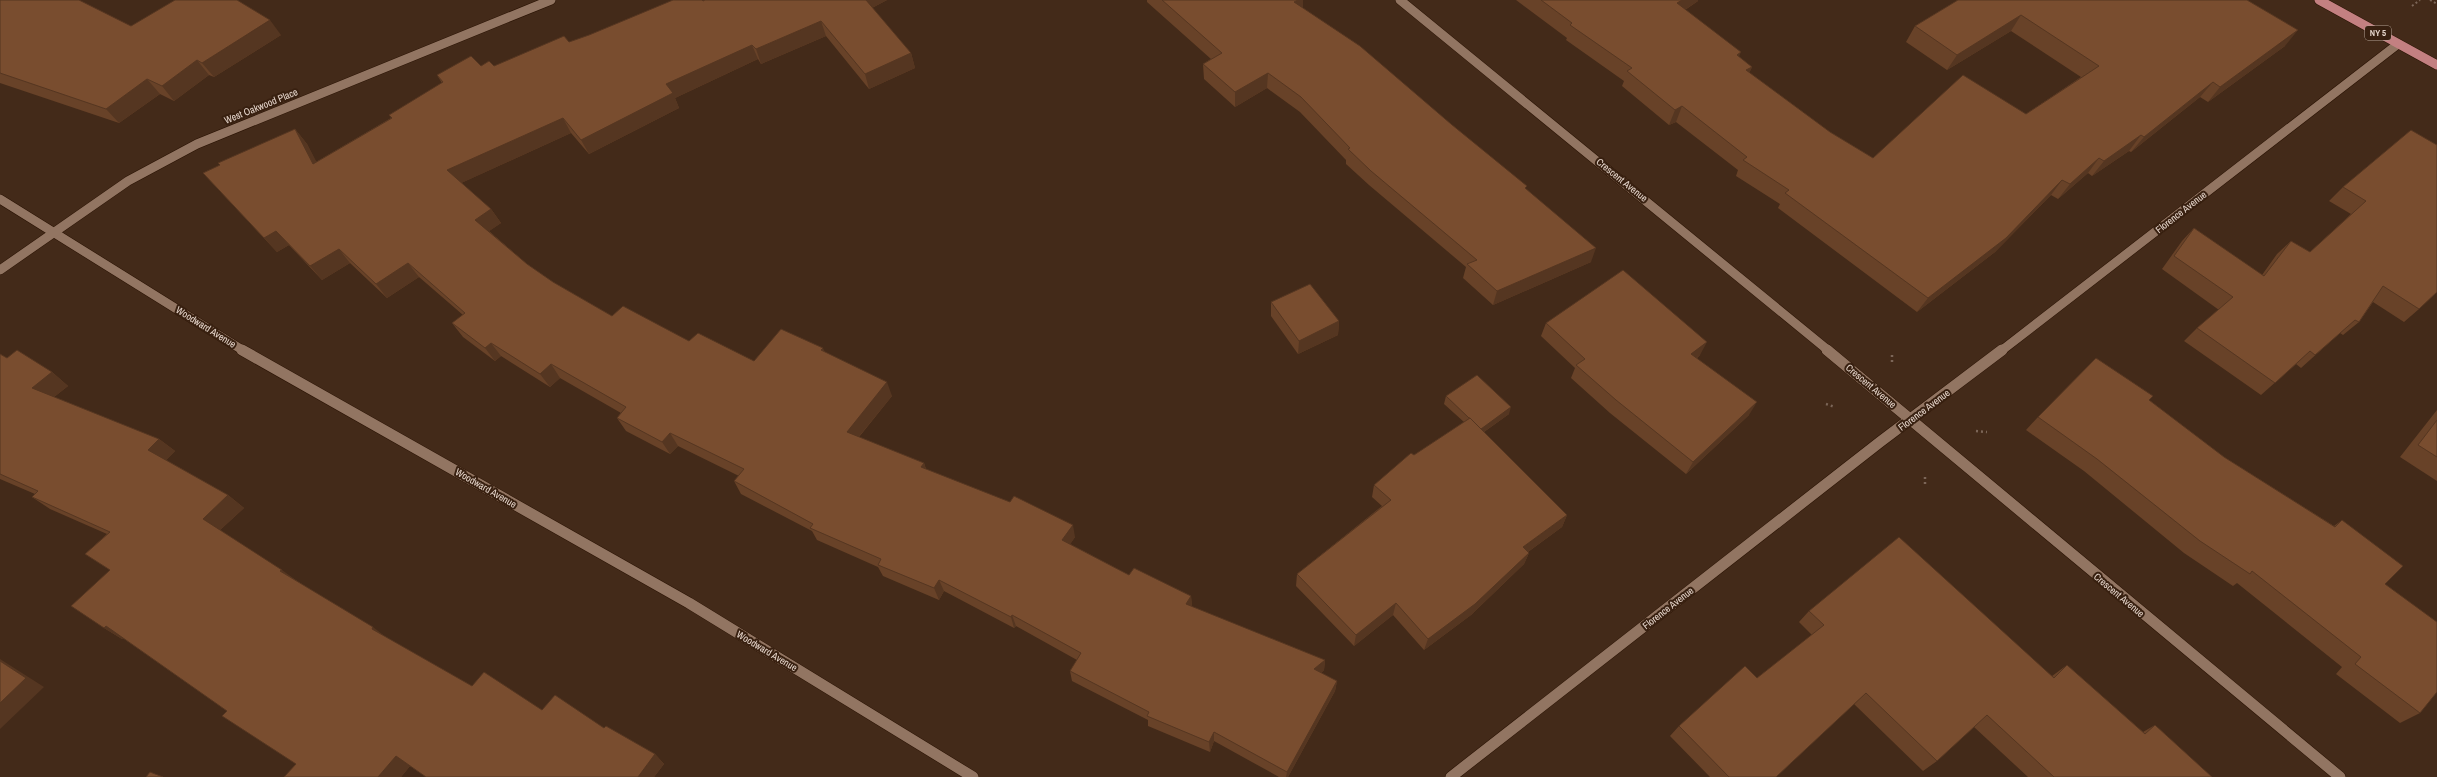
<svg xmlns="http://www.w3.org/2000/svg" width="2437" height="777" viewBox="0 0 2437 777" font-family="'Archivo Narrow',sans-serif">
<style>
.lines{fill:none;stroke-linecap:round;stroke-linejoin:round}
.street-far1-casing{stroke:#291203;stroke-width:10}
.street-casing{stroke:#291203;stroke-width:12}
.primary-casing{stroke:#291203;stroke-width:10}
.path-far1{stroke:#7c6658;stroke-width:2;stroke-dasharray:2 2.5;stroke-linecap:butt}
.path{stroke:#7c6658;stroke-width:2.5;stroke-dasharray:2 3;stroke-linecap:butt}
.street-far1{stroke:#927562;stroke-width:9}
.street{stroke:#927562;stroke-width:11}
.primary{stroke:#c38081;stroke-width:9}
.wall{fill:#684228}
.shaded-wall{fill:#553621}
.building{fill:#794d2f;stroke:#553621}
.labels{text-anchor:middle;dominant-baseline:central;stroke-width:4;stroke-linejoin:round;paint-order:stroke}
.shield{fill:#382010;stroke:#b2a094;stroke-width:1}
.shield-label{font-size:9px;font-weight:bold;fill:#e7d7cd}
.street-label{font-size:10px;fill:#e7d7cd;stroke:#382010}
</style>
<rect width="100%" height="100%" fill="#432a19"/>
<g class="lines">
<defs>
<g id="street-far1">
<path d="M1400,0L1829,351"/>
<path d="M0,199L244,351"/>
<path d="M0,270L128,181L197,144L551,0"/>
<path d="M2001,351L2398,44"/>
</g>
<g id="street">
<path d="M242,350L689,603L973,777"/>
<path d="M1827,350L2340,777"/>
<path d="M1451,777L1880,442L2002,350"/>
</g>
<path id="primary" d="M2319,0L2437,65"/>
</defs>
<use href="#street-far1" class="street-far1-casing"/>
<use href="#street" class="street-casing"/>
<use href="#primary" class="primary-casing"/>
<g class="path-far1">
<path d="M2430,0L2437,4"/>
<path d="M2412,6L2420,0"/>
</g>
<g class="path">
<path d="M1892,355V363"/>
<path d="M1826,404L1835,407"/>
<path d="M1976,431L1987,432"/>
<path d="M1925,477V486"/>
</g>
<use href="#street-far1" class="street-far1"/>
<use href="#street" class="street"/>
<use href="#primary" class="primary"/>
</g>
<g class="wall">
<path d="M0,0L131,26L281,35L214,77L209,75L174,101L160,94L119,123L0,83Z"/>
<path d="M705,0H887L872,8L911,53L915,68L869,89L826,36L761,64L758,59L675,98L679,108L589,154L571,133L461,183L491,209L501,223L489,231L527,264L553,282L612,316L689,341L754,361L825,352L892,396L859,437L924,463L926,469L1075,537L1070,544L1129,575L1191,596L1192,607L1325,660L1324,670L1321,673L1337,681L1335,691L1288,777H1279L1214,741L1210,752L1148,726V720L1072,681L1070,671L1077,660L1016,626L1014,628L944,591L939,600L883,576L878,567L817,540L812,531L741,494L734,481L739,476L678,446L670,454L626,431L617,418L621,413L560,378L550,387L501,356L495,361L463,337L452,323L463,315L419,277L387,298L350,263L322,280L289,245L277,252L203,173L295,129L307,144L316,162L391,118L389,115L442,83L437,75L481,66H494Z"/>
<path d="M1147,0H1303V8L1526,189L1591,262L1493,305L1463,278L1466,267L1369,185L1346,164V160L1300,112L1267,88L1235,107L1204,79L1203,64L1211,59L1147,2Z"/>
<path d="M1516,0H1698V1L1685,10L1739,57L1752,67L1749,73L1830,132L1873,158L2026,114L2081,77L2011,31L1947,70L1906,42L1915,26L1958,0L2285,46L2208,102L2200,97L2131,152L2129,151L2092,176L2088,173L2058,199L2051,195L1995,252L1917,312L1778,208L1780,204L1736,176L1738,170L1676,122L1669,125L1622,86L1624,81L1566,40L1567,38Z"/>
<path d="M2411,130L2419,309L2404,322L2373,302L2359,322L2343,335L2340,333L2301,368L2296,364L2261,395L2184,341L2197,328L2219,310L2162,269L2182,241L2194,228L2262,275L2277,254L2291,241L2310,252L2351,214L2329,201L2343,187Z"/>
<path d="M1271,302L1339,321L1338,335L1298,354L1271,316Z"/>
<path d="M1546,323L1700,355L1697,358L1749,415L1686,474L1610,413L1571,378L1575,368L1541,336Z"/>
<path d="M0,354L7,358L52,372L68,386L54,397L159,439L175,451L166,460L228,495L244,508L220,530L297,581L387,638L472,686L542,710L604,728L655,754L664,764L654,777H426L410,766L401,777L296,764L227,711L123,638L122,639L104,628L110,570L85,554L107,534L50,509L32,497L35,494L0,479Z"/>
<path d="M1446,396L1509,414L1484,432L1567,515L1562,527L1528,552L1529,553L1524,564L1471,615L1424,650L1393,615L1354,646L1296,586L1297,574L1382,506L1372,497L1374,485L1414,455L1464,422L1444,404Z"/>
<path d="M2149,400L2224,457L2334,526L2342,520L2385,584L2420,713L2400,723L2336,674L2342,667L2237,583L2233,586L2184,553L2084,471L2026,430L2038,417Z"/>
<path d="M2437,410V481L2400,457Z"/>
<path d="M1809,611L2052,676L2067,665L2143,732L2155,725L2212,777H2028L1974,727L1937,761L1923,771L1854,704L1776,777H1710L1670,736L1679,726L1757,678L1812,635L1799,622Z"/>
</g>
<g class="shaded-wall">
<path d="M863,0H887L866,11Z"/>
<path d="M1298,0H1303V12L1294,2Z"/>
<path d="M1682,0H1698V1L1671,19L1677,3Z"/>
<path d="M2021,15L2011,31L1947,70L1957,55Z"/>
<path d="M270,20L281,35L214,77L202,63Z"/>
<path d="M821,21L826,36L761,64L756,49Z"/>
<path d="M2298,30L2285,46L2208,102L2220,87Z"/>
<path d="M752,45L758,59L675,98L679,108L589,154L581,140L666,84Z"/>
<path d="M1741,52L1734,68L1737,55Z"/>
<path d="M911,53L915,68L869,89L865,74Z"/>
<path d="M197,60L209,75L174,101L162,86Z"/>
<path d="M1752,67L1745,82L1746,70Z"/>
<path d="M1268,73L1267,88L1235,107V92Z"/>
<path d="M147,79L160,94L119,123L106,109Z"/>
<path d="M2213,82L2200,97L2131,152L2144,137Z"/>
<path d="M1682,106L1676,122L1669,125L1675,110Z"/>
<path d="M563,118L571,133L457,185L447,170Z"/>
<path d="M295,129L307,144L325,178L313,164Z"/>
<path d="M2141,135L2129,151L2092,176L2104,161Z"/>
<path d="M2099,158L2088,173L2058,199L2070,184Z"/>
<path d="M2062,180L2051,195L1995,252L1917,312L1928,298Z"/>
<path d="M491,209L501,223L485,234L475,220Z"/>
<path d="M276,231L289,245L277,252L264,238Z"/>
<path d="M1596,248L1591,262L1493,305L1497,291Z"/>
<path d="M339,249L350,263L322,280L310,266Z"/>
<path d="M408,263L419,277L387,298L376,284Z"/>
<path d="M1339,321L1338,335L1298,354L1299,341Z"/>
<path d="M1707,342L1700,355L1684,367L1691,354Z"/>
<path d="M491,343L501,356L495,361L485,348Z"/>
<path d="M823,348L829,361L821,350Z"/>
<path d="M551,364L560,378L550,387L540,374Z"/>
<path d="M52,372L68,386L49,401L32,388Z"/>
<path d="M887,382L892,396L852,445L847,432Z"/>
<path d="M1757,402L1749,415L1686,474L1693,462Z"/>
<path d="M1511,407L1509,414L1478,436L1480,429Z"/>
<path d="M670,433L678,446L670,454L662,442Z"/>
<path d="M159,439L175,451L164,462L148,450Z"/>
<path d="M924,463L928,475L921,467Z"/>
<path d="M228,495L244,508L219,531L203,519Z"/>
<path d="M1567,515L1562,527L1518,559L1523,547Z"/>
<path d="M1073,525L1075,537L1065,552L1062,540Z"/>
<path d="M1529,553L1524,564L1471,615L1424,650L1428,639Z"/>
<path d="M282,570L297,581L280,571Z"/>
<path d="M939,580L944,591L939,600L934,588Z"/>
<path d="M1191,596L1192,607L1186,604Z"/>
<path d="M1396,603L1393,615L1354,646L1356,635Z"/>
<path d="M1012,615L1016,626L1014,628L1011,617Z"/>
<path d="M106,626L124,637L122,639L104,628Z"/>
<path d="M373,627L387,638L372,629Z"/>
<path d="M0,659L44,687L0,729Z"/>
<path d="M1325,660L1324,670L1313,679L1314,669Z"/>
<path d="M1337,681L1335,691L1288,777H1286L1287,772Z"/>
<path d="M1214,732V741L1210,752L1209,742Z"/>
<path d="M655,754L664,764L654,777H638Z"/>
<path d="M396,756L410,766L401,777H378Z"/>
</g>
<g class="building">
<path d="M0,0H79L131,26L175,0H237L270,20L202,63L197,60L162,86L147,79L106,109L0,73Z"/>
<path d="M673,0H702L703,1L705,0H866L911,53L865,74L821,21L756,49L752,45L666,84L673,93L581,140L563,118L447,170L491,209L475,220L527,264L553,282L612,316L623,306L689,341L698,333L754,361L781,329L823,348L821,350L887,382L847,432L924,463L921,467L1010,502L1014,496L1073,525L1062,540L1129,575L1134,568L1191,596L1186,604L1325,660L1314,669L1337,681L1287,772L1214,732L1209,742L1147,716L1149,712L1070,671L1081,653L1012,615L1011,617L939,580L934,588L878,565L881,559L810,528L813,524L734,481L744,469L670,433L662,442L617,418L626,407L551,364L540,374L491,343L485,348L452,323L465,313L408,263L376,284L339,249L310,266L276,231L264,238L203,173L220,165L218,163L295,129L313,164L392,118L389,115L443,82L437,75L471,56L481,66L489,61L494,66L564,36L569,42L589,35Z"/>
<path d="M1162,0H1298L1294,2L1360,46L1451,124L1527,186L1525,188L1596,248L1497,291L1467,264L1477,260L1371,171L1348,149L1350,148L1301,97L1268,73L1235,92L1203,64L1222,53Z"/>
<path d="M1541,0H1682L1677,3L1741,52L1737,55L1752,67L1746,70L1830,132L1873,158L1963,75L2026,114L2099,66L2021,15L1957,55L1915,26L1958,0H2247L2298,30L2220,87L2213,82L2144,137L2141,135L2104,161L2099,158L2070,184L2062,180L2006,238L1928,298L1785,193L1789,190L1743,160L1747,157L1682,106L1675,110L1627,71L1632,68L1570,25L1572,23Z"/>
<path d="M2411,130L2437,145V292L2419,309L2383,286L2359,322L2355,320L2315,355L2310,351L2275,383L2197,328L2233,297L2174,256L2194,228L2264,276L2291,241L2310,252L2366,201L2343,187Z"/>
<path d="M1623,270L1707,342L1691,354L1757,402L1693,462L1616,400L1576,365L1585,359L1546,323Z"/>
<path d="M1310,284L1339,321L1299,341L1271,302Z"/>
<path d="M17,350L52,372L32,388L159,439L148,450L228,495L203,519L282,570L280,571L373,627L372,629L472,686L484,672L542,710L555,695L604,728L606,726L655,754L638,777H426L396,756L378,777H284L296,764L222,716L227,711L106,626L104,628L71,606L110,570L85,554L110,532L32,497L38,491L0,474V354L7,358Z"/>
<path d="M2096,358L2153,396L2149,400L2224,457L2335,527L2342,520L2403,566L2385,584L2437,622V692L2420,713L2355,664L2361,657L2252,571L2250,574L2200,541L2097,459L2038,417Z"/>
<path d="M1477,375L1511,407L1481,429L1470,418H1469L1446,396Z"/>
<path d="M1470,418L1567,515L1523,547L1529,553L1475,604L1428,639L1396,603L1356,635L1297,574L1391,500L1374,485L1411,453L1414,455Z"/>
<path d="M2437,420V457L2418,445Z"/>
<path d="M1899,537L2054,678L2067,665L2145,734L2155,725L2212,777H2054L1987,715L1937,761L1866,693L1776,777H1729L1679,726L1745,666L1757,678L1824,625L1809,611Z"/>
<path d="M0,661L26,678L0,703Z"/>
<path d="M150,772L163,777H146Z"/>
</g>
<g class="labels">
<rect class="shield" x="2365" y="26" width="26" height="14" rx="3"/>
<g class="shield-label">
<text x="2378" y="33">NY 5</text>
</g>
<g class="street-label">
<text transform="translate(261 106) rotate(-22)">West Oakwood Place</text>
<text transform="translate(1622 180) rotate(39)">Crescent Avenue</text>
<text transform="translate(2181 212) rotate(-38)">Florence Avenue</text>
<text transform="translate(206 327) rotate(32)">Woodward Avenue</text>
<text transform="translate(1871 386) rotate(40)">Crescent Avenue</text>
<text transform="translate(1924 410) rotate(-37)">Florence Avenue</text>
<text transform="translate(486 488) rotate(30)">Woodward Avenue</text>
<text transform="translate(2119 595) rotate(40)">Crescent Avenue</text>
<text transform="translate(1668 608) rotate(-38)">Florence Avenue</text>
<text transform="translate(767 651) rotate(31)">Woodward Avenue</text>
</g>
</g>
</svg>
